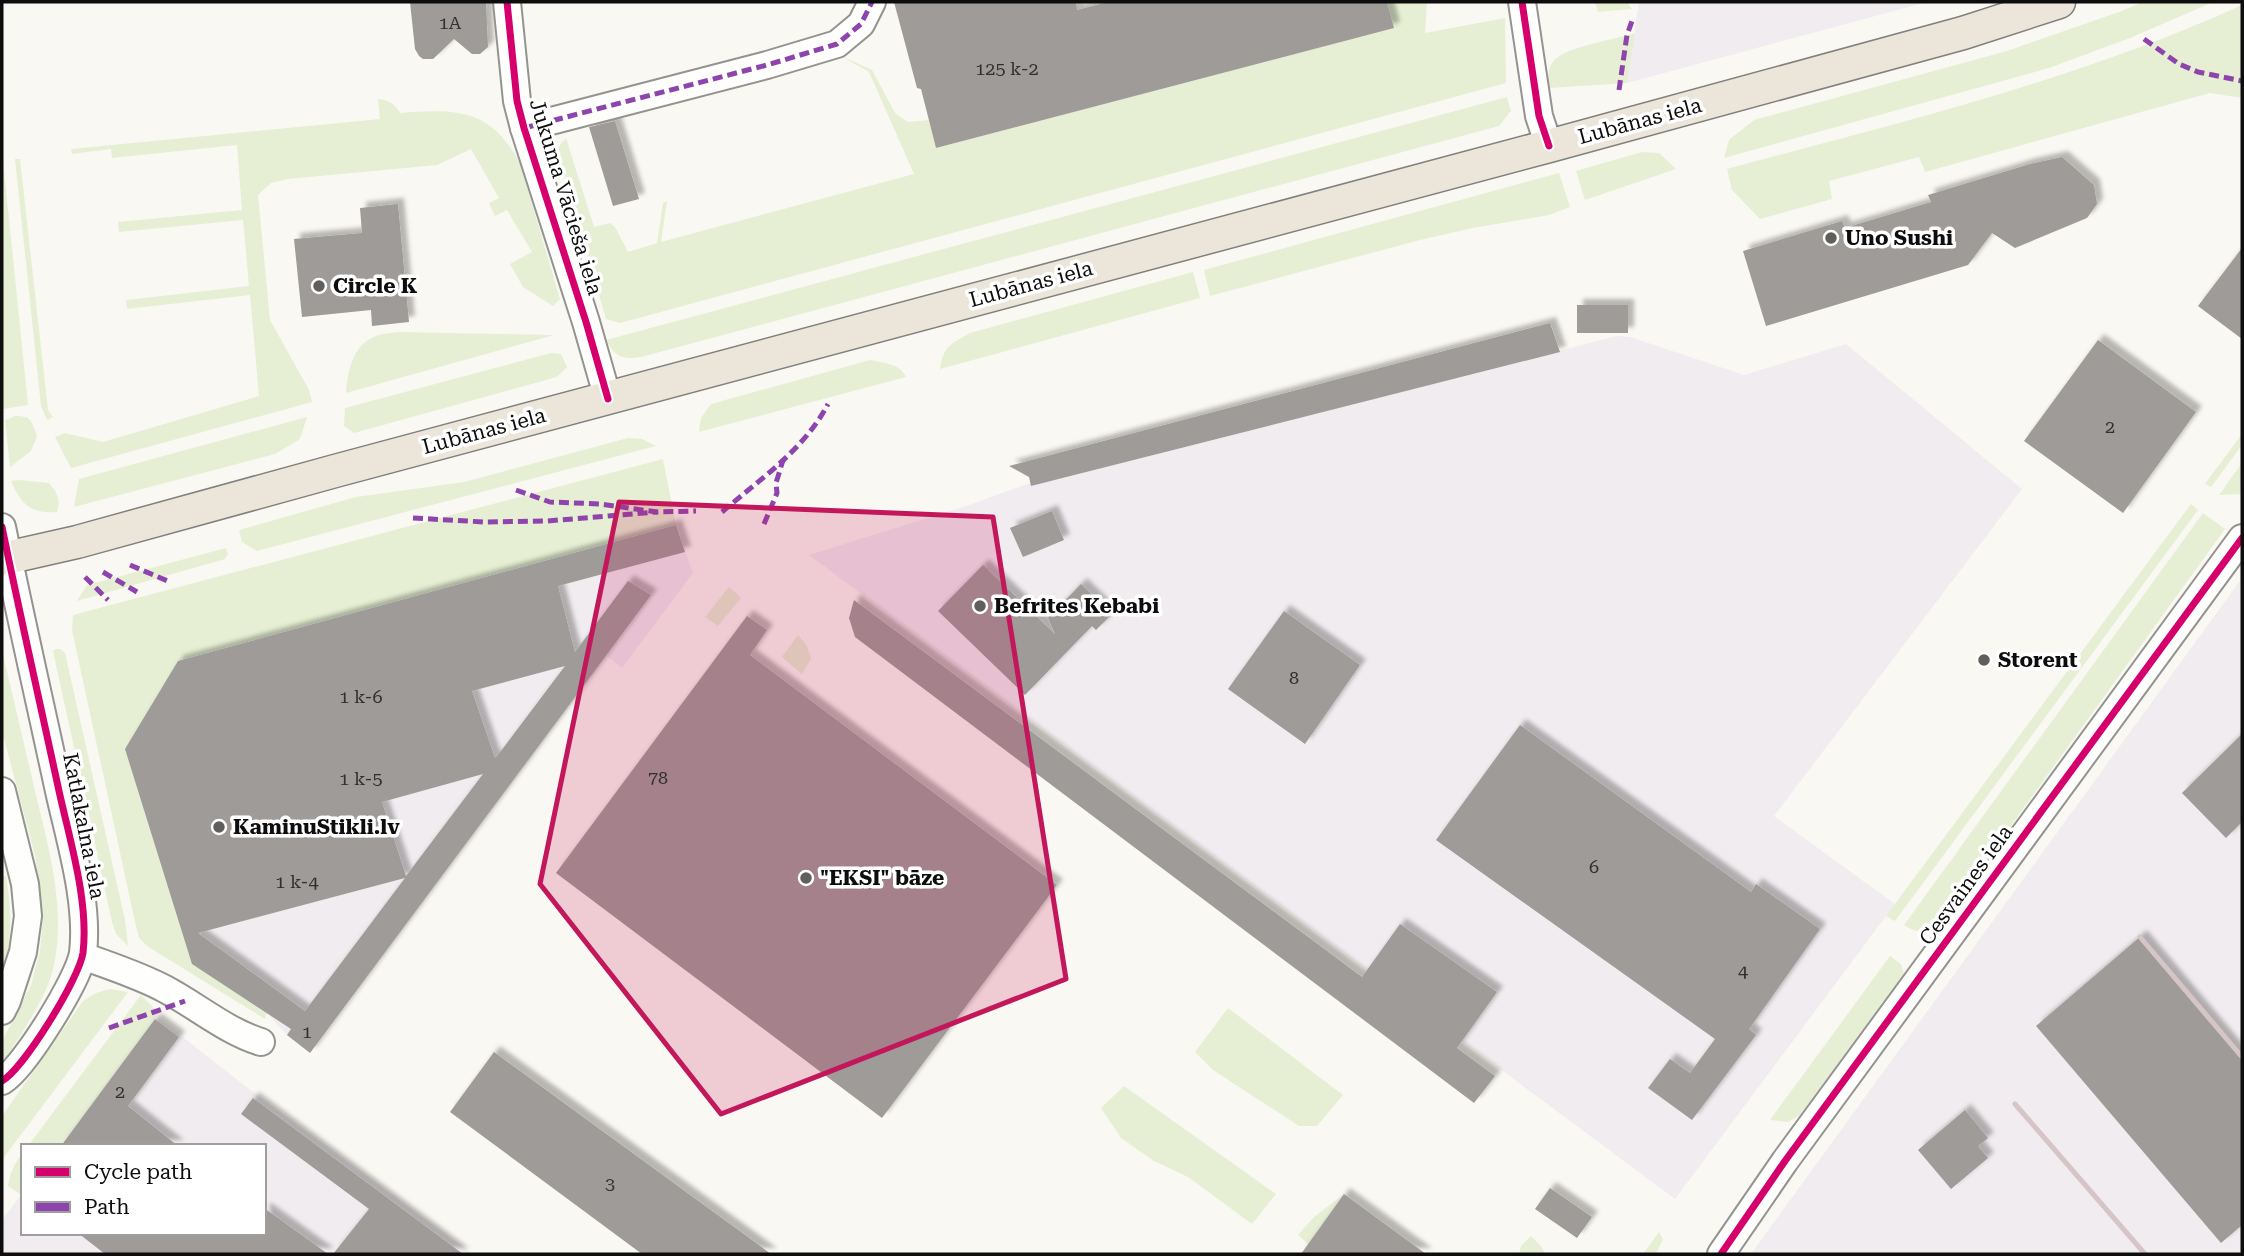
<svg xmlns="http://www.w3.org/2000/svg" width="2244" height="1256" viewBox="0 0 2244 1256" font-family="'Roboto Serif',serif">
<style>
.industrial{fill:#f1ecef}
.green{fill:#e6efd3}
.building{fill:#9e9b98;fill-rule:evenodd;filter:url(#shadow)}
.lines{fill:none;stroke-linecap:round;stroke-linejoin:round}
.minor-casing{stroke:#949390;stroke-width:30}
.major-casing{stroke:#81807d;stroke-width:35}
.minor{stroke:#fefefd;stroke-width:26}
.major{stroke:#ece5d9;stroke-width:32}
.rail{stroke:#d6c5c7;stroke-width:5}
.quiet{stroke:#8e44ad;stroke-width:5;stroke-dasharray:10 5;stroke-linecap:butt}
.cycleway-casing{stroke:#fff;stroke-width:11}
.cycleway{stroke:#d6006c;stroke-width:7}
.marked{fill:#c2185b;fill-opacity:0.2;stroke:#c2185b;stroke-width:5;stroke-linejoin:round}
.poi-dot{fill:#605f5d;stroke:#fff;stroke-width:2.5}
.labels{text-anchor:middle;dominant-baseline:central;stroke-width:7;stroke-linejoin:round;paint-order:stroke}
.number-label{font-size:18px;fill:#313030}
.street-label{font-size:21px;fill:#0d0d0d;stroke:#fff}
.poi-label{font-size:21px;font-weight:bold;fill:#0d0d0d;stroke:#fff;text-anchor:start}
</style>
<defs>
<filter id="shadow"><feDropShadow dx="6" dy="-6" stdDeviation="2" flood-color="#0004"/></filter>
</defs>
<rect width="100%" height="100%" fill="#faf8f2"/>
<g class="industrial">
<path d="M1639,2H1927L1627,83Z"/>
<path d="M1617,336L1630,337L1744,375L1846,344L2022,489L1774,816L1895,904L1675,1199L809,555L972,504L1030,483L1057,480Z"/>
<path d="M676,525L693,573L622,668L607,656L310,1053L287,1035L267,1013L192,964L178,661Z"/>
<path d="M2242,578V1254H1751Z"/>
<path d="M157,1017L244,1085L473,1254H2V1220L23,1192V1233H264V1146H58Z"/>
</g>
<g class="green">
<path d="M1387,2H1427L1425,33L1505,18L1506,83L620,323L606,319L558,156L559,146L566,138L594,227L610,223L615,227L628,252L657,243L663,203L667,201L661,242L914,174L869,72L841,56L872,70L895,113L908,122L929,120L936,148L1393,28Z"/>
<path d="M1595,2H1627L1632,9L1598,12Z"/>
<path d="M2143,2H2213L2130,38L2049,68L1724,158L1729,140L1754,120L2007,51L2119,12Z"/>
<path d="M2242,5V98L2210,93L1925,172L1919,157L1829,181L1832,199L1760,219L1732,190L1727,169C1900,122 2078,80 2242,5Z"/>
<path d="M1635,33L1627,83L1550,88C1546,76 1548,63 1561,55C1573,47 1618,38 1635,33Z"/>
<path d="M1507,97L1511,111L1499,126L641,357C622,360 615,357 606,340Z"/>
<path d="M378,99C389,100 395,104 400,113C456,109 490,108 520,163L560,299L553,306L523,287L510,264L532,252L507,210L495,216L489,203L499,198L471,149L437,165L288,179L271,183L258,195L270,320L309,390L312,402L71,468L55,437L65,433L103,442L259,396L250,295L127,309L126,300L249,286L243,220L119,232L118,222L242,210L237,145L112,158L111,149L72,154L71,149L380,119Z"/>
<path d="M2,150L28,405L3,409L2,393Z"/>
<path d="M1642,152L1659,153L1676,169L1585,200L1576,171Z"/>
<path d="M15,159H20L48,410L53,417L47,420L41,406Z"/>
<path d="M1559,173L1570,207L1549,215L1473,228L1420,240L1210,296L1204,270Z"/>
<path d="M1193,272L1200,298L940,369C943,346 951,344 970,333Z"/>
<path d="M399,332L554,335L346,393C348,371 352,345 376,336C383,333 392,333 399,332Z"/>
<path d="M551,353L561,354L567,367L557,377L354,433L344,426L345,408Z"/>
<path d="M870,360C884,363 899,363 906,377L699,432L701,418L711,404Z"/>
<path d="M15,416C32,416 31,421 37,436L31,451L10,467L5,420Z"/>
<path d="M307,417L300,439L275,454L74,507L79,479Z"/>
<path d="M2242,434V445L2211,487L2205,484Z"/>
<path d="M628,438L642,439L656,446L257,551L242,542L239,530L356,497L464,482Z"/>
<path d="M663,459L676,525L178,661L192,964L267,1013L265,1019L147,946L139,938L135,922L72,630L73,615Z"/>
<path d="M2242,463V494L2219,495Z"/>
<path d="M19,480L49,483C57,493 61,499 57,512C30,514 21,504 11,481Z"/>
<path d="M2191,504L2198,510L1895,921L1886,916Z"/>
<path d="M2203,513L2225,529L1940,924C1924,932 1920,935 1904,925Z"/>
<path d="M226,548L228,554L225,559L77,601L87,585Z"/>
<path d="M729,587L741,598L718,626L705,617Z"/>
<path d="M798,635L807,646L811,659L802,674L782,657Z"/>
<path d="M55,649H60L65,653L125,920L128,946L116,934L112,922L53,651Z"/>
<path d="M2,650C13,697 24,744 35,791C48,845 65,904 55,960C49,995 26,1025 8,1055L2,1061V1041L31,985L40,951L43,918L35,855L2,731Z"/>
<path d="M2,874L6,877C11,907 14,940 2,969Z"/>
<path d="M1890,956L1901,964L1904,973L1800,1115L1788,1122L1770,1120Z"/>
<path d="M110,989L128,992L2,1160V1116L83,1001L96,993Z"/>
<path d="M141,995L159,1013L61,1146H28Z"/>
<path d="M1228,1008L1343,1095L1317,1126H1299L1213,1070L1195,1052Z"/>
<path d="M1124,1086L1276,1194L1252,1224L1188,1177L1154,1161L1121,1138L1101,1108Z"/>
<path d="M23,1152V1196L8,1186C10,1172 15,1163 23,1152Z"/>
<path d="M1344,1194L1308,1244L1298,1235L1314,1217Z"/>
<path d="M1659,1232L1663,1239L1656,1254H1643Z"/>
<path d="M1531,1236L1542,1247L1545,1254H1519L1521,1246Z"/>
</g>
<g class="building">
<path d="M410,2H486L488,47L480,54H472L454,39L433,59H423L419,56L415,49Z"/>
<path d="M894,2H1076L1077,10L1108,2H1387L1394,28L936,148L921,89L917,88Z"/>
<path d="M615,121L639,199L613,206L589,127Z"/>
<path d="M2062,157L2094,185L2097,204L2087,218L2015,248L1992,233L1968,265L1766,326L1743,251L1842,221L1845,228L1931,202L1928,195L2030,164Z"/>
<path d="M398,204L409,322L372,326L371,310L302,317L294,239L362,233L360,208Z"/>
<path d="M2242,248V339L2198,306Z"/>
<rect x="1577" y="305" width="51" height="28"/>
<path d="M1550,323L1560,352L1031,486L1029,477L1009,466Z"/>
<path d="M2098,340L2196,412L2123,513L2024,441Z"/>
<path d="M1052,511L1064,540L1023,557L1010,528Z"/>
<path d="M676,525L685,552L558,586L575,652L628,581L651,595L310,1053L287,1035L291,1029L192,964L125,749L178,661ZM565,666L501,751L495,758L472,691ZM483,774L406,876L382,802ZM405,878L305,1011L198,933Z"/>
<path d="M983,565L1055,634L1048,618L1081,584L1112,614L1096,630L1092,626L1025,695L938,611Z"/>
<path d="M854,600L1362,977L1400,924L1497,992L1457,1048L1495,1076L1474,1103L855,637L849,618Z"/>
<path d="M1284,611L1360,665L1305,744L1228,689Z"/>
<path d="M747,616L767,630L750,655L1057,885L882,1118L556,873Z"/>
<path d="M1520,725L1751,892L1756,884L1820,929L1749,1029L1756,1035L1692,1120L1648,1088L1670,1059L1690,1073L1715,1039L1436,840Z"/>
<path d="M2242,734V822L2226,838L2182,793Z"/>
<path d="M2141,936L2242,1056V1225L2221,1243L2036,1026Z"/>
<path d="M155,1019L179,1037L128,1106L178,1146H61Z"/>
<path d="M494,1052L771,1254H642L450,1112Z"/>
<path d="M253,1098L463,1254H333L369,1209L241,1114Z"/>
<path d="M1965,1110L1988,1138L1978,1146L1988,1158L1951,1189L1918,1150Z"/>
<path d="M1550,1188L1592,1217L1577,1238L1535,1209Z"/>
<path d="M1344,1194L1426,1254H1301Z"/>
<path d="M264,1208L328,1254H105L78,1233H264Z"/>
</g>
<g class="lines">
<defs>
<g id="minor">
<path d="M507,2L517,101L524,128L586,322L608,399"/>
<path d="M1522,2L1539,116L1549,146"/>
<path d="M524,128L767,65L837,44L861,24L872,2"/>
<path d="M2,527C20,615 40,703 59,791C70,841 89,902 83,953C79,979 24,1068 2,1081"/>
<path d="M2,791L25,884L28,916L23,952L7,1001L2,1011"/>
<path d="M83,956C110,966 139,975 165,989C197,1006 226,1031 261,1042"/>
<path d="M1721,1254L1785,1161L2242,538"/>
</g>
<path id="major" d="M2,559L77,542L335,471L1549,146L1963,33L2059,2"/>
</defs>
<use href="#minor" class="minor-casing"/>
<use href="#major" class="major-casing"/>
<use href="#minor" class="minor"/>
<use href="#major" class="major"/>
<g class="rail">
<path d="M2140,937L2242,1057"/>
<path d="M2015,1104L2145,1254"/>
</g>
<g class="quiet">
<path d="M2144,39L2179,64L2198,72L2242,81"/>
<path d="M1619,90L1627,35L1632,21"/>
<path d="M524,128L767,65L837,44L861,24L872,2"/>
<path d="M516,490L550,502L600,504L657,512L696,511"/>
<path d="M722,512C760,479 804,450 828,404"/>
<path d="M413,518L484,522L547,521L657,512"/>
<path d="M764,524L777,493L776,483L783,460"/>
<path d="M130,565L170,582"/>
<path d="M103,572L137,592"/>
<path d="M85,577L108,600"/>
<path d="M109,1028L185,1001"/>
</g>
<defs>
<g id="cycleway">
<path d="M507,2L517,101L524,128L586,322L608,399"/>
<path d="M1522,2L1539,116L1549,146"/>
<path d="M2,527C20,615 40,703 59,791C70,841 89,902 83,953C79,979 24,1068 2,1081"/>
<path d="M1721,1254L1785,1161L2242,538"/>
</g>
</defs>
<use href="#cycleway" class="cycleway-casing"/>
<use href="#cycleway" class="cycleway"/>
</g>
<path class="marked" d="M619,502L993,517L1066,979L721,1114L540,884Z"/>
<g class="poi-dot">
<circle cx="1831" cy="238" r="7"/>
<circle cx="319" cy="286" r="7"/>
<circle cx="980" cy="606" r="7"/>
<circle cx="1984" cy="660" r="7"/>
<circle cx="219" cy="827" r="7"/>
<circle cx="806" cy="878" r="7"/>
</g>
<g class="labels">
<g class="number-label">
<text x="450" y="22">1A</text>
<text x="1007" y="68">125 k-2</text>
<text x="2110" y="426">2</text>
<text x="1294" y="677">8</text>
<text x="361" y="696">1 k-6</text>
<text x="658" y="777">78</text>
<text x="361" y="778">1 k-5</text>
<text x="1594" y="866">6</text>
<text x="297" y="881">1 k-4</text>
<text x="1743" y="970">4</text>
<text x="307" y="1031">1</text>
<text x="120" y="1091">2</text>
<text x="610" y="1183">3</text>
</g>
<g class="street-label">
<text transform="translate(1640 121) rotate(-15)">Lubānas iela</text>
<text transform="translate(566 197) rotate(73)">Jukuma Vācieša iela</text>
<text transform="translate(1031 284) rotate(-15)">Lubānas iela</text>
<text transform="translate(484 431) rotate(-15)">Lubānas iela</text>
<text transform="translate(84 826) rotate(79)">Katlakalna iela</text>
<text transform="translate(1966 885) rotate(-54)">Cesvaines iela</text>
</g>
<g class="poi-label">
<text x="1845" y="238">Uno Sushi</text>
<text x="333" y="286">Circle K</text>
<text x="994" y="606">Befrites Kebabi</text>
<text x="1998" y="660">Storent</text>
<text x="233" y="827">KaminuStikli.lv</text>
<text x="820" y="878">"EKSI" bāze</text>
</g>
</g>
<rect width="2244" height="1256" fill="none" stroke="#0d0d0d" stroke-width="7"/>
<rect x="21" y="1144" width="245" height="91" fill="#ffffff" stroke="#9e9e9e" stroke-width="2"/>
<rect x="35" y="1167" width="35" height="10" fill="#d6006c" stroke="#9e9e9e" stroke-width="2"/>
<text x="84" y="1179" font-size="21" fill="#0d0d0d">Cycle path</text>
<rect x="35" y="1202" width="35" height="10" fill="#8e44ad" stroke="#9e9e9e" stroke-width="2"/>
<text x="84" y="1214" font-size="21" fill="#0d0d0d">Path</text>
</svg>
